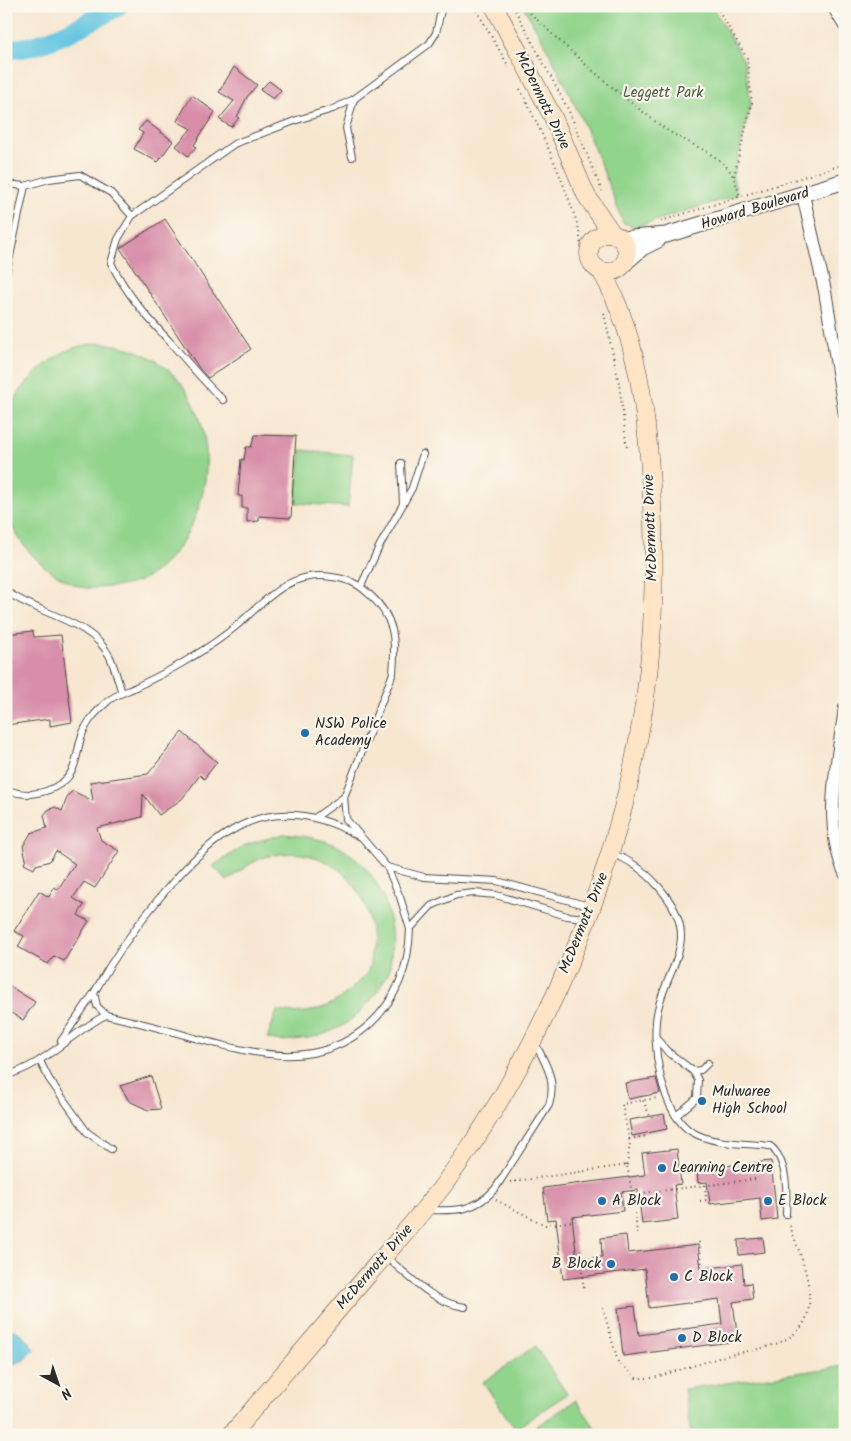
<svg xmlns="http://www.w3.org/2000/svg" width="851" height="1441" viewBox="0 0 851 1441" font-family="Kalam,sans-serif">
<style>
.green{fill:#91d48c;stroke:#5e805c}
.water{fill:#63c6e1;stroke:#477886}
.lines{fill:none;stroke-linecap:round;stroke-linejoin:round}
.river{stroke:#63c6e1;stroke-width:20}
.building{fill:#d88ea9}
.service-casing{stroke:#4a4744;stroke-width:8}
.minor-casing{stroke:#4a4744;stroke-width:14}
.tertiary-casing{stroke:#4a4744;stroke-width:17}
.secondary-casing{stroke:#4a4744;stroke-width:19}
.path{stroke:#4a4744;stroke-width:2;stroke-dasharray:1 4;stroke-linecap:butt}
.service{stroke:#fff;stroke-width:6}
.minor{stroke:#fff;stroke-width:12}
.tertiary{stroke:#fff;stroke-width:15}
.secondary{stroke:#ffe4c6;stroke-width:18}
.poi-dot{fill:#1f6fb2;stroke:#fbf7ec;stroke-width:2}
.labels{text-anchor:middle;dominant-baseline:central;stroke-width:4.5;stroke-linejoin:round;paint-order:stroke}
.park-label{font-size:15px;fill:#4a5e48;stroke:#fbf7ec}
.street-label{font-size:15px;fill:#2b2b2b;stroke:#fbf7ec}
.poi-label{font-size:15px;fill:#2b2b2b;stroke:#fbf7ec;text-anchor:start}
</style>
<rect width="100%" height="100%" fill="#fbf7ec"/>
<filter id="ink" filterUnits="userSpaceOnUse"><feTurbulence type="fractalNoise" baseFrequency=".02" numOctaves="2"/><feDisplacementMap in="SourceGraphic" scale="10" xChannelSelector="R" yChannelSelector="G"/><feConvolveMatrix kernelMatrix="1 2 1 2 8 2 1 2 1" color-interpolation-filters="sRGB"/></filter>
<filter id="wash" filterUnits="userSpaceOnUse"><feTurbulence type="fractalNoise" baseFrequency=".0096" numOctaves="4" result="noise"/><feDisplacementMap in="SourceGraphic" scale="20" xChannelSelector="R" yChannelSelector="G"/><feGaussianBlur stdDeviation="1.12" result="paint"/><feColorMatrix in="noise" values="0 0 0 0 0 0 0 0 0 0 0 0 0 0 0 0 0 1.4 0 .05"/><feComposite in="paint" operator="in"/></filter>
<g filter="url(#wash)">
<rect width="100%" height="100%" fill="#f7e7d1"/>
<g class="green">
<path d="M523,6H712L744,61L751,103L733,177L737,195L635,227L623,223C596,148 564,75 523,6Z"/>
<path d="M96,343C200,346 233,459 184,539C174,556 156,575 137,582C121,587 105,588 88,588C78,588 66,580 57,575C35,562 13,537 7,511C4,499 6,483 6,470C6,455 4,439 6,424C10,395 39,366 64,352C73,347 85,345 96,343Z"/>
<path d="M301,450L353,455L348,507L296,503Z"/>
<path d="M283,834C303,836 323,838 341,848C385,873 398,924 389,971C388,975 384,980 382,984C366,1012 340,1033 308,1038C293,1040 281,1043 267,1038L277,1011C309,1016 332,1009 355,985C360,981 368,974 369,968C371,962 370,955 371,949C376,889 330,842 269,856C254,859 239,872 227,881L213,866L245,845Z"/>
<path d="M535,1346L567,1394L515,1429L483,1382Z"/>
<path d="M845,1366V1435H691L684,1389Z"/>
<path d="M576,1400L600,1435H524Z"/>
</g>
<path class="water" d="M6,1328C20,1330 27,1338 34,1350L24,1360L6,1367Z"/>
<g class="lines">
<path class="river" d="M6,48C37,53 91,21 118,6"/>
</g>
<g id="blocks">
<g class="building">
<path d="M234,67L257,85L247,97L237,117L239,118L231,127L219,119L234,101L219,92Z"/>
<path d="M269,81L281,90L273,99L260,90Z"/>
<path d="M192,95L215,112L194,145L196,147L188,156L176,146L191,129L177,121Z"/>
<path d="M146,121L173,141L158,162L134,149L143,133L138,130Z"/>
<path d="M165,219L251,349L208,378L199,368L120,248Z"/>
<path d="M255,435L296,436L291,518L259,516V521L247,522V508H242V496H238L241,459L244,460L246,447H251Z"/>
<path d="M33,631L34,637L61,635L72,722L50,726V719L6,725V634Z"/>
<path d="M182,732L217,762L204,779L200,775L182,799L159,815L143,794L142,817L97,828L101,840L119,851L95,888L84,882L73,898L84,905L78,915L89,921L64,961L54,956L48,964L18,947L24,936L14,931L39,891L49,897L54,887L58,889L75,864L56,851L50,861L36,865L34,869L24,864L26,859L23,846L31,833L47,828L44,815L48,810L55,807L62,811L68,795L73,791L93,801L90,782L148,774Z"/>
<path d="M6,984L35,1002L23,1020L6,1010Z"/>
<path d="M151,1076L161,1109L148,1110L129,1101L120,1086Z"/>
<path d="M656,1078L660,1093L628,1099L625,1083Z"/>
<path d="M664,1114L667,1129L632,1136L629,1120Z"/>
<path d="M677,1149L681,1184L674,1185L678,1220L642,1224L638,1190L621,1192L623,1211L572,1217L577,1260L602,1257L601,1238L626,1235L628,1253L698,1245L701,1269L742,1264L744,1284L751,1283L753,1299L733,1302L738,1341L623,1356L618,1308L635,1306L639,1335L722,1324L719,1299L649,1308L645,1269L563,1279L556,1219L547,1220L543,1188L645,1175L642,1153Z"/>
<path d="M771,1161L777,1219L762,1221L760,1198L710,1204L707,1182L698,1183L697,1169Z"/>
<path d="M763,1238L765,1252L739,1255L738,1240Z"/>
</g>
</g>
</g>
<g filter="url(#ink)">
<use href="#blocks" fill-opacity="0" stroke="#4a4744" stroke-width="1"/>
<g class="lines">
<defs>
<g id="service">
<path d="M352,157L346,128L354,99L429,44L436,33L442,6"/>
<path d="M6,184L25,186L49,179L80,175L111,193L132,216L118,239L111,263C127,295 147,317 171,343C188,363 204,382 223,400"/>
<path d="M132,216L234,144L297,120L333,109L354,99"/>
<path d="M6,275L25,186"/>
<path d="M401,463L403,504"/>
<path d="M361,586L379,547L412,488L423,454"/>
<path d="M6,591C36,614 92,620 110,657C115,668 118,681 122,693"/>
<path d="M6,789C23,797 44,795 60,784C77,773 76,755 81,738C86,722 96,712 108,701C116,694 129,691 138,686C157,677 175,668 192,657C207,648 222,638 235,627C266,601 288,570 332,577C348,579 357,583 369,594C395,617 396,639 393,673L344,797L346,819L387,867L424,877L497,881L589,906"/>
<path d="M316,817L344,797"/>
<path d="M358,836C272,787 216,829 161,896C135,927 113,958 94,993L97,1006L106,1015C137,1022 168,1030 198,1039C259,1055 318,1071 370,1024C398,998 409,966 410,929L431,906L456,895L474,893L496,895L567,916L585,918"/>
<path d="M612,854C641,862 682,903 681,937C680,961 663,985 658,1009C650,1041 661,1114 692,1132C714,1145 745,1143 770,1146C788,1160 787,1193 786,1214"/>
<path d="M387,867L400,897L410,929"/>
<path d="M656,1038L667,1051L693,1071L701,1070L708,1063"/>
<path d="M61,1041L94,993"/>
<path d="M40,1061L49,1079L87,1132L111,1149"/>
<path d="M6,1075C41,1068 72,1032 106,1015"/>
<path d="M676,1116L697,1098L698,1080L693,1071"/>
<path d="M426,1210C456,1211 474,1212 495,1189L549,1105C557,1081 546,1064 535,1043"/>
<path d="M385,1256C409,1276 433,1303 465,1307"/>
</g>
<g id="minor">
<path d="M833,6L845,26"/>
<path d="M803,195L825,291L845,415"/>
<path d="M845,708C838,761 822,822 845,873"/>
</g>
<g id="tertiary">
<path d="M621,239L666,235L845,181"/>
<path d="M626,262L642,248L658,240"/>
</g>
<g id="secondary">
<path d="M494,6L553,117L586,195L613,235"/>
<circle cx="608" cy="253" r="19"/>
<path d="M231,1435C276,1382 321,1329 366,1277C392,1247 418,1218 442,1187C540,1055 616,880 642,718C653,654 655,589 653,524C649,440 644,345 601,271"/>
</g>
</defs>
<use href="#service" class="service-casing"/>
<use href="#minor" class="minor-casing"/>
<use href="#tertiary" class="tertiary-casing"/>
<use href="#secondary" class="secondary-casing"/>
<g class="path">
<path d="M474,6L509,67"/>
<path d="M513,6L569,111L602,191"/>
<path d="M523,6C568,50 614,91 664,128C683,142 707,148 725,165C734,174 736,185 740,196"/>
<path d="M716,6L747,58L752,103L734,176"/>
<path d="M520,89C542,132 562,177 577,223C583,239 578,256 587,270"/>
<path d="M661,221L845,164"/>
<path d="M604,313L619,383L627,449"/>
<path d="M641,1096L650,1116"/>
<path d="M629,1139L645,1136V1133"/>
<path d="M627,1165L630,1143L622,1104L657,1098"/>
<path d="M510,1182L627,1165L632,1194"/>
<path d="M635,1194L756,1179"/>
<path d="M496,1200L545,1225L575,1221"/>
<path d="M700,1201L706,1200L705,1185"/>
<path d="M635,1213L637,1234"/>
<path d="M699,1242L705,1285"/>
<path d="M580,1257L584,1290"/>
<path d="M603,1308L618,1362L636,1378H653C676,1371 699,1364 722,1357C750,1349 800,1348 808,1312C814,1283 798,1250 789,1223"/>
</g>
<use href="#service" class="service"/>
<use href="#minor" class="minor"/>
<use href="#tertiary" class="tertiary"/>
<use href="#secondary" class="secondary"/>
</g>
</g>
<g class="poi-dot">
<circle cx="305" cy="733" r="5"/>
<circle cx="702" cy="1101" r="5"/>
<circle cx="662" cy="1168" r="5"/>
<circle cx="602" cy="1201" r="5"/>
<circle cx="768" cy="1201" r="5"/>
<circle cx="611" cy="1264" r="5"/>
<circle cx="674" cy="1277" r="5"/>
<circle cx="682" cy="1338" r="5"/>
</g>
<g class="labels">
<g class="park-label">
<text x="663" y="93">Leggett Park</text>
</g>
<g class="street-label">
<text transform="translate(542 100) rotate(64)">McDermott Drive</text>
<text transform="translate(755 209) rotate(-17)">Howard Boulevard</text>
<text transform="translate(651 528) rotate(-92)">McDermott Drive</text>
<text transform="translate(584 923) rotate(-68)">McDermott Drive</text>
<text transform="translate(375 1267) rotate(-49)">McDermott Drive</text>
</g>
<g class="poi-label">
<text x="315" y="724">NSW Police<tspan x="315" dy="17">Academy</tspan></text>
<text x="712" y="1092">Mulwaree<tspan x="712" dy="17">High School</tspan></text>
<text x="672" y="1168">Learning Centre</text>
<text x="612" y="1201">A Block</text>
<text x="778" y="1201">E Block</text>
<text x="601" y="1264" text-anchor="end">B Block</text>
<text x="684" y="1277">C Block</text>
<text x="692" y="1338">D Block</text>
</g>
</g>
<rect width="851" height="1441" fill="none" stroke="#fbf7ec" stroke-width="25"/>
<g transform="translate(58 1384) rotate(140)" stroke="#fbf7ec" stroke-width="4" paint-order="stroke">
<path d="M0-4L9 19L0 12L-9 19Z" fill="#2b2b2b"/>
<text y="-8" font-size="14" font-weight="bold" text-anchor="middle" fill="#2b2b2b">N</text>
</g>
</svg>
